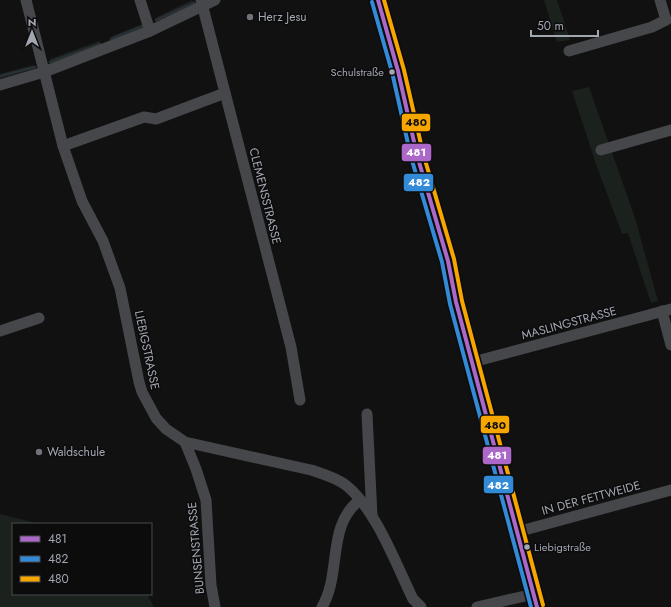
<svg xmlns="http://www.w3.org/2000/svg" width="671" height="607" viewBox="0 0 671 607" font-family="Jost,sans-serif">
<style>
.green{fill:#1b211c}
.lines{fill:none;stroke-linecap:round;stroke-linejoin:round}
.stream{stroke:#293035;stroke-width:2.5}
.minor{stroke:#46474a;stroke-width:11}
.major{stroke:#48494c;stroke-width:14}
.bus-1-casing{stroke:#0c0c0d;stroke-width:7}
.bus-2-casing{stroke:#0c0c0d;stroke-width:7}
.bus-3-casing{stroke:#0c0c0d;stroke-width:7}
.bus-1{stroke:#ac68c9;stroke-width:4}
.bus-2{stroke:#338bd7;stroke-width:4}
.bus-3{stroke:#f7a600;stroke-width:4}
.poi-dot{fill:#70727a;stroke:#0c0c0d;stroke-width:1.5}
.bus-dot{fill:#a3a7b2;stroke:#0c0c0d;stroke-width:1.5}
.labels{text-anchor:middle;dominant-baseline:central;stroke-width:3;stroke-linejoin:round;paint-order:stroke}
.bus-label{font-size:11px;fill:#a3a7b2;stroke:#0c0c0d;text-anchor:end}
.poi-label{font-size:12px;fill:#a3a7b2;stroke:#0c0c0d;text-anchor:start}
.street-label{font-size:12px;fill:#a3a7b2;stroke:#0c0c0d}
.line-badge{stroke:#0c0c0d;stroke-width:1.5}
.badge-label{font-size:11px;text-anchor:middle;font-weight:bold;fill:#fff}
.pale-badge-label{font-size:11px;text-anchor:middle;font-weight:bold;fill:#111}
</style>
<rect width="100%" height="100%" fill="#111"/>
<g class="green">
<path d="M192,0L194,3L165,19L159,20L157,17Z"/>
<path d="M544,0H557L570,40L557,42Z"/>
<path d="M142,24L143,28L136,33L114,41L112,36Z"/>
<path d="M99,41L102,45L58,62H52L50,59Z"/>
<path d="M33,65L35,69L0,79V74Z"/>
<path d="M589,87L635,218L658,301L651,303L628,233L622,234L597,167L572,91Z"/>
<path d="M0,514L40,524H13V594H147L154,607H0Z"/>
</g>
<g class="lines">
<g class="stream">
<path d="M156,20L194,3"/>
<path d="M111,39L143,26"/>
<path d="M50,62L100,44"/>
<path d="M0,76L35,67"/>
</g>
<g class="minor">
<path d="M26,0L63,146L82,201L103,241L120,288L139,382L142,392L156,418L166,429L185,442L311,470C323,474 337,478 347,486C376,510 396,564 413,599L421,607"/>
<path d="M140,0L150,31"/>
<path d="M201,0L291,347L300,400"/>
<path d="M569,51L652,27L666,20L660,0"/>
<path d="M0,85L44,72L150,31L215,0"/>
<path d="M63,146L144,117L156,119L225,93"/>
<path d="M601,150L671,130"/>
<path d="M662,311L671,345"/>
<path d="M0,331L39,318"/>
<path d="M473,362L671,309"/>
<path d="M367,414L372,516"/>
<path d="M185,442L196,469L206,500L211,585L215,607"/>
<path d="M517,532L671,490"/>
<path d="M322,607C342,574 326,525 360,500"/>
<path d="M477,607L534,594"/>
</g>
<path class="major" d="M378,0L398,71L417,155L448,261L456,302L537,607"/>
<defs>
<path id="bus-1" d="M378,0L398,71L417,155L448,261L456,302L537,607"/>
<path id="bus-2" d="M372,2L392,72L411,157L442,262L450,304L531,607"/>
<path id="bus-3" d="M384,0L404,70L423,153L454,259L462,301L543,605"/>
</defs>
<use href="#bus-1" class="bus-1-casing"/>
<use href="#bus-2" class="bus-2-casing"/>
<use href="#bus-3" class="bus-3-casing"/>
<use href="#bus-1" class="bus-1"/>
<use href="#bus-2" class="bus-2"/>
<use href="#bus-3" class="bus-3"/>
</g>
<g class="poi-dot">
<circle cx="250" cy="17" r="4"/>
<circle cx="39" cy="452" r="4"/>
</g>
<g class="bus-dot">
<circle cx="392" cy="72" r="3.5"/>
<circle cx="527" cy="547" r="3.5"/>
</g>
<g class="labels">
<g class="bus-label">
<text x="384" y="72">Schulstraße</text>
<text x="534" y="547" text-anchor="start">Liebigstraße</text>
</g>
<g class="poi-label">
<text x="258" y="17">Herz Jesu</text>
<text x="47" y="452">Waldschule</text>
</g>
<g class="street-label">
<text transform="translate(265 196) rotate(76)">CLEMENSSTRASSE</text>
<text transform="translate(569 323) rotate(-15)">MASLINGSTRASSE</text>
<text transform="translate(147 350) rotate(78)">LIEBIGSTRASSE</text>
<text transform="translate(591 498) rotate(-15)">IN DER FETTWEIDE</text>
<text transform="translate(196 548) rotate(-95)">BUNSENSTRASSE</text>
</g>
</g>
<g class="line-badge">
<rect x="401" y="113" width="30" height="19" rx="4" fill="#f7a600"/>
<rect x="401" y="143" width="31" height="19" rx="4" fill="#ac68c9"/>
<rect x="403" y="173" width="31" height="19" rx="4" fill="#338bd7"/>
<rect x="480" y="415" width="30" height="19" rx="4" fill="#f7a600"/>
<rect x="482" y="446" width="30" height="19" rx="4" fill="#ac68c9"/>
<rect x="483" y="475" width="31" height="19" rx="4" fill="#338bd7"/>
</g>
<g class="badge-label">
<text x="416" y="156">481</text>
<text x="419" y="186">482</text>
<text x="497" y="459">481</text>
<text x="498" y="489">482</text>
</g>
<g class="pale-badge-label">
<text x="416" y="126">480</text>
<text x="495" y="429">480</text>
</g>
<rect x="12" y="523" width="140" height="72" fill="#0c0c0d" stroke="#484a4f"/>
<rect x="20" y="536" width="20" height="6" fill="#ac68c9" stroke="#484a4f"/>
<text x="48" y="543" font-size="12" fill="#a3a7b2">481</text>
<rect x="20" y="556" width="20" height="6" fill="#338bd7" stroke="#484a4f"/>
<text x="48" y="563" font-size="12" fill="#a3a7b2">482</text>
<rect x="20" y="576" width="20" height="6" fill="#f7a600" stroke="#484a4f"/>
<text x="48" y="583" font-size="12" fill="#a3a7b2">480</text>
<g transform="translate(32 32)" stroke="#0c0c0d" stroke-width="3" paint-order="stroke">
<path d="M0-3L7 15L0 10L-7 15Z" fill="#a3a7b2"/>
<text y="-6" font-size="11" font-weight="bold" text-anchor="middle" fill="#a3a7b2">N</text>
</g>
<path d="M531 30v6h67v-6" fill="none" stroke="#a3a7b2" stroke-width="2"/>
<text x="537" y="30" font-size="12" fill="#a3a7b2" stroke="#0c0c0d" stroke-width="3" paint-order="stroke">50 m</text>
</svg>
